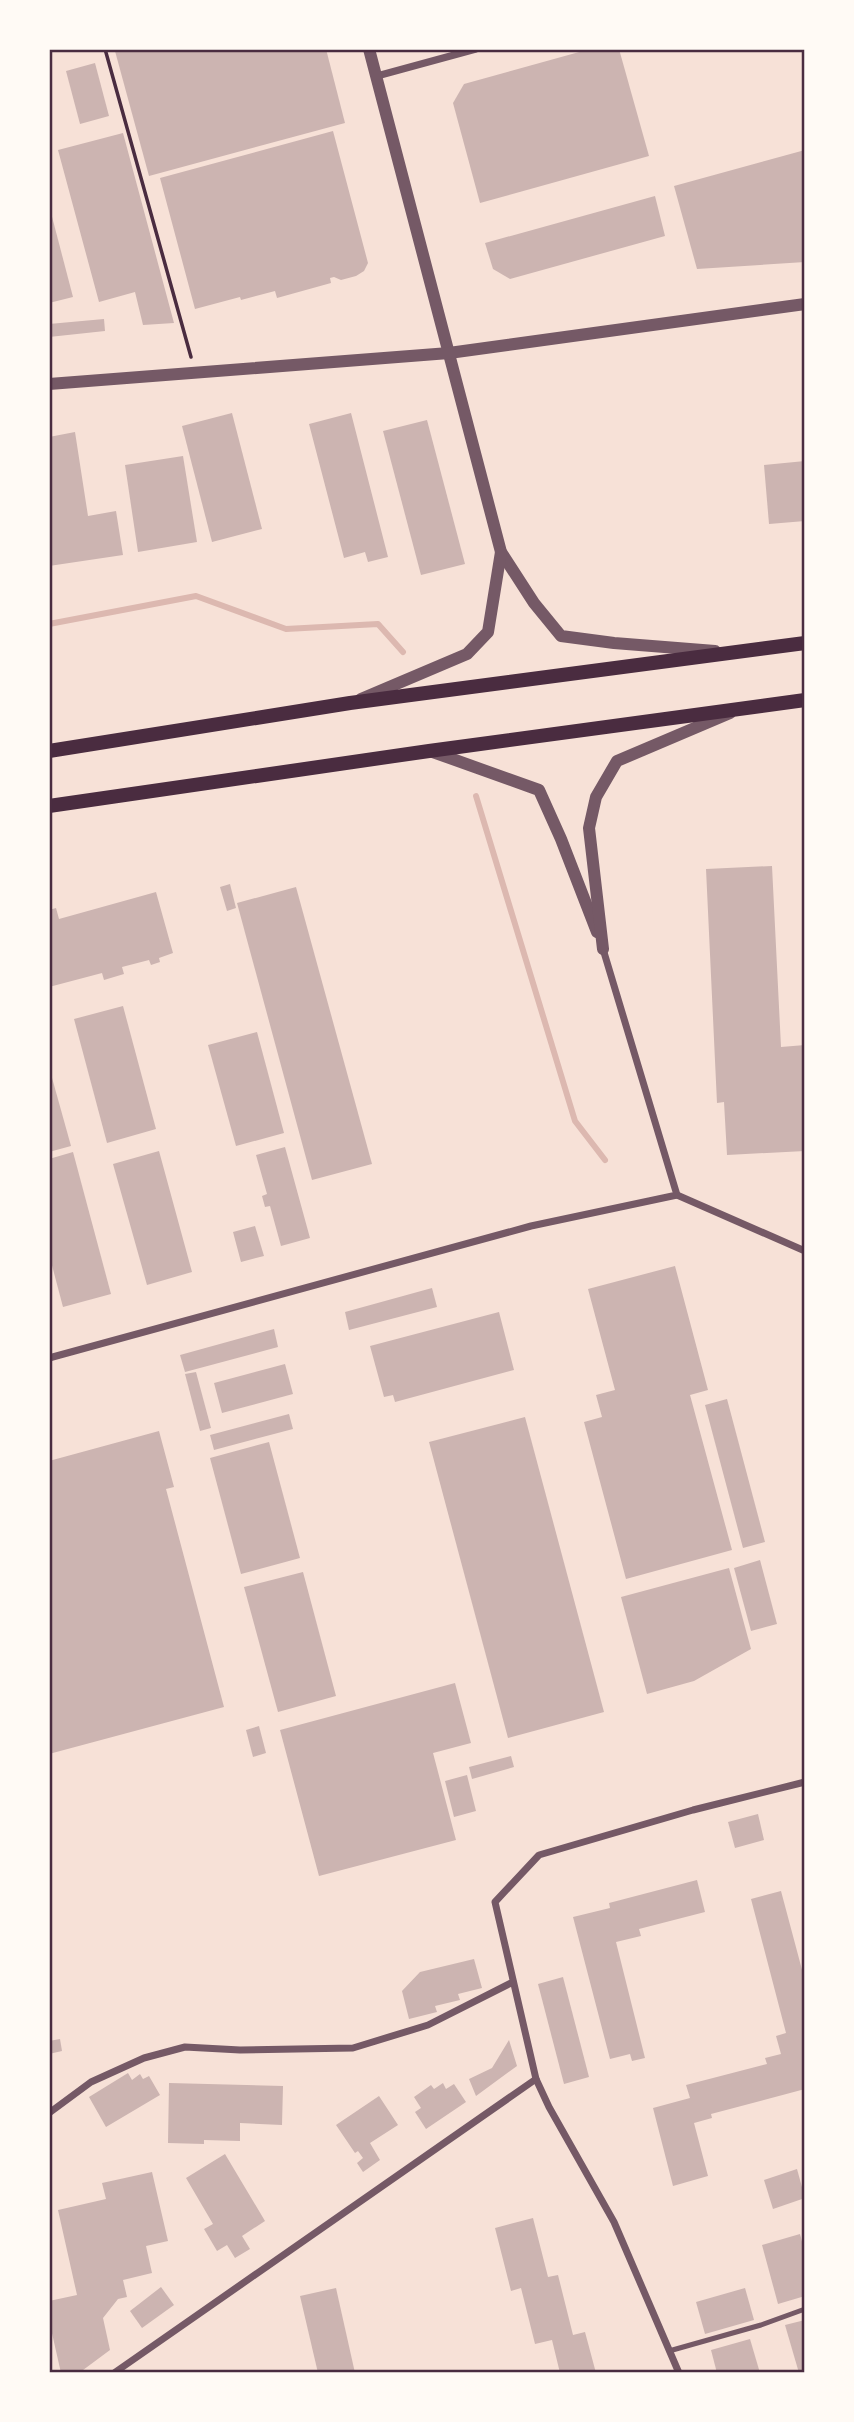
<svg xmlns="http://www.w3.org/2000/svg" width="854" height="2422" viewBox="0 0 854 2422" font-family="'Asap Condensed',sans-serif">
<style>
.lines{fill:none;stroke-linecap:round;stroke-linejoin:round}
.stream{stroke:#dcb8b0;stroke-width:6}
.building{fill:#ccb4b1}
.path{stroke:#4a2c40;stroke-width:3.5}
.service{stroke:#755966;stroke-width:5}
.minor{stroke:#755966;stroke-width:7}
.tertiary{stroke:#755966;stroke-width:12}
.secondary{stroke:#4a2c40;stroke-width:14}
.neatline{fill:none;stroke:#4a2c40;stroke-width:2.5}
</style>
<rect width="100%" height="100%" fill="#f7e1d7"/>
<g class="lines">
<g class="stream">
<path d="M49,624L196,596L286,629L378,624L403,652"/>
<path d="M476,796L575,1121L605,1160"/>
</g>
</g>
<g class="building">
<path d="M122,49H326L345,123L149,176L115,51Z"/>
<path d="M590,49H619L649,156L480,203L453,103L464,84Z"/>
<path d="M95,63L109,116L80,124L66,71Z"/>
<path d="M333,131L368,263L364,271L356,276L341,280L334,277L330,278L331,283L277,298L275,291L241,300L240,297L195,309L160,178Z"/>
<path d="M123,133L174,323L143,325L135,292L99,302L58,150Z"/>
<path d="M805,150V262L697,269L674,186Z"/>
<path d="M655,196L665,236L510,279L493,269L485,243Z"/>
<path d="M50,209L73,297L49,303V210Z"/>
<path d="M104,319L105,331L49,337V324Z"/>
<path d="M232,413L262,529L212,542L182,426Z"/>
<path d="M351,413L388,557L368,562L365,552L344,558L309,424Z"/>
<path d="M427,420L465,564L421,575L383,431Z"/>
<path d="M75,432L88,516L116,511L123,555L49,566V437Z"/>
<path d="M183,456L197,542L138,552L125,465Z"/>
<path d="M805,461V521L769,524L764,465Z"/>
<path d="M772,866L781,1047L805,1045V1151L727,1155L724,1102L717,1103L706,869Z"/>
<path d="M230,884L236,908L227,911L220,887Z"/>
<path d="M296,887L372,1164L312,1180L237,903Z"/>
<path d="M156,892L173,953L159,958L160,962L151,965L149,960L122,967L124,974L104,980L102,973L49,987V910L56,908L59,919Z"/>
<path d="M123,1006L156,1129L107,1143L74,1019Z"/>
<path d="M257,1032L284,1133L236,1146L208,1045Z"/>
<path d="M49,1067L71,1146L49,1152Z"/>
<path d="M285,1147L310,1238L281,1246L270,1206L265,1207L262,1196L267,1194L256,1155Z"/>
<path d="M159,1151L192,1272L147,1285L113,1164Z"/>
<path d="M73,1152L111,1294L63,1307L49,1254V1159Z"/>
<path d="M255,1226L264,1256L241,1262L233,1232Z"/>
<path d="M675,1266L708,1390L690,1395L732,1550L626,1579L584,1422L602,1417L596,1395L615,1390L588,1289Z"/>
<path d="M432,1288L437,1307L349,1330L345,1312Z"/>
<path d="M499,1312L514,1370L395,1402L393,1395L384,1397L370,1346Z"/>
<path d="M274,1329L278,1347L185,1372L180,1355Z"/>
<path d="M285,1364L293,1394L222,1413L214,1383Z"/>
<path d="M196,1372L211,1428L200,1431L185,1374Z"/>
<path d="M727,1399L765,1542L743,1548L705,1405Z"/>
<path d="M289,1414L293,1429L214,1450L210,1435Z"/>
<path d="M525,1417L604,1712L508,1738L429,1442Z"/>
<path d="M159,1431L174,1487L166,1489L224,1707L49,1754V1461Z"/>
<path d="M269,1442L300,1558L241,1574L210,1458Z"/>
<path d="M760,1560L777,1624L751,1631L734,1568Z"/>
<path d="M729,1568L751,1649L694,1681L647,1694L621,1597Z"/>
<path d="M303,1572L336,1696L278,1712L244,1587Z"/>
<path d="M455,1683L471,1743L433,1753L456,1840L319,1876L280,1730Z"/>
<path d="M259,1726L266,1753L253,1757L246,1730Z"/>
<path d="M511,1756L514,1767L472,1779L469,1767Z"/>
<path d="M467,1775L476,1811L454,1817L445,1781Z"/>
<path d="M758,1814L764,1840L735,1848L728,1822Z"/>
<path d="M697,1880L705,1912L639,1929L641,1936L616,1942L645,2058L632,2061L630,2054L610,2059L573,1917L610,1908L609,1903Z"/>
<path d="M781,1891L805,1981V2089L711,2114L712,2118L694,2123L708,2176L673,2186L653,2108L690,2098L686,2085L767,2064L765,2058L781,2054L776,2036L786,2033L751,1899Z"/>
<path d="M474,1959L482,1988L458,1994L460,2000L435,2006L437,2012L409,2019L402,1991L420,1972Z"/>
<path d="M563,1977L589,2077L564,2084L538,1984Z"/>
<path d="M60,2039L62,2051L49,2054V2041Z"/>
<path d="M509,2040L517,2066L476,2096L469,2079L492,2068Z"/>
<path d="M128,2073L132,2080L140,2074L143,2079L149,2076L160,2095L106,2127L89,2097Z"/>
<path d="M169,2083L283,2086L282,2125L240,2123V2141L204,2140V2144L168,2143Z"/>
<path d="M443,2083L446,2089L454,2084L466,2102L426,2129L415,2112L421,2108L414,2097L431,2085L434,2089Z"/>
<path d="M379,2096L398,2125L370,2143L380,2160L363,2172L357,2163L363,2158L358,2151L355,2153L336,2125Z"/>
<path d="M225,2154L265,2221L242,2236L250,2249L235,2258L227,2245L217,2251L204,2229L213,2224L186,2178Z"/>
<path d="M797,2169L805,2198L773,2209L764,2180Z"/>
<path d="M152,2172L168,2241L146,2246L152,2273L123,2280L127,2297L118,2299L103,2318L110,2350L79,2373H61L49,2320V2301L77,2295L58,2210L106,2199L102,2183Z"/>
<path d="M533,2218L548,2277L558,2275L573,2335L585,2332L596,2373H560L552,2340L535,2344L521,2288L511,2291L495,2228Z"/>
<path d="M800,2234L805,2253V2296L778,2304L762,2245Z"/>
<path d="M161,2287L174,2305L142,2328L130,2311Z"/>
<path d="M336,2288L355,2373H318L300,2296Z"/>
<path d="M745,2288L754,2320L705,2334L696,2302Z"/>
<path d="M805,2320V2373H799L785,2325Z"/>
<path d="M750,2339L760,2373H717L711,2350Z"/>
</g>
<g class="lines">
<path class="path" d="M105,49L191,357"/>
<path class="service" d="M669,2351L761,2325L805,2309"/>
<g class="minor">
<path d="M377,76L476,49"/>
<path d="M677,1195L805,1251"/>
<path d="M49,1358L531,1226L677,1195L603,949"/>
<path d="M49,2113L91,2082L144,2058L185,2047L240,2050L353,2048L428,2025L513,1982"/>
<path d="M114,2373L536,2079"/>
<path d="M679,2373L614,2222L549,2107L536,2079L495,1902L539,1855L693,1810L805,1782"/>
</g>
<g class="tertiary">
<path d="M369,49L501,552L534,603L561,636L614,643L715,651"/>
<path d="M49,384L449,353L805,304"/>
<path d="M361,699L467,654L488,632L501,552"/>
<path d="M430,751L539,790L561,839L597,932"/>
<path d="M603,949L589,828L596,797L617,761L730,713"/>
</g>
<g class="secondary">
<path d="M49,751L350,703L805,643"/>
<path d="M49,806L429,751L805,700"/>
</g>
</g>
<rect width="854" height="2422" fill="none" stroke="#fffaf5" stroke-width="102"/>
<rect x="51" y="51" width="752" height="2320" class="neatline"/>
</svg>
